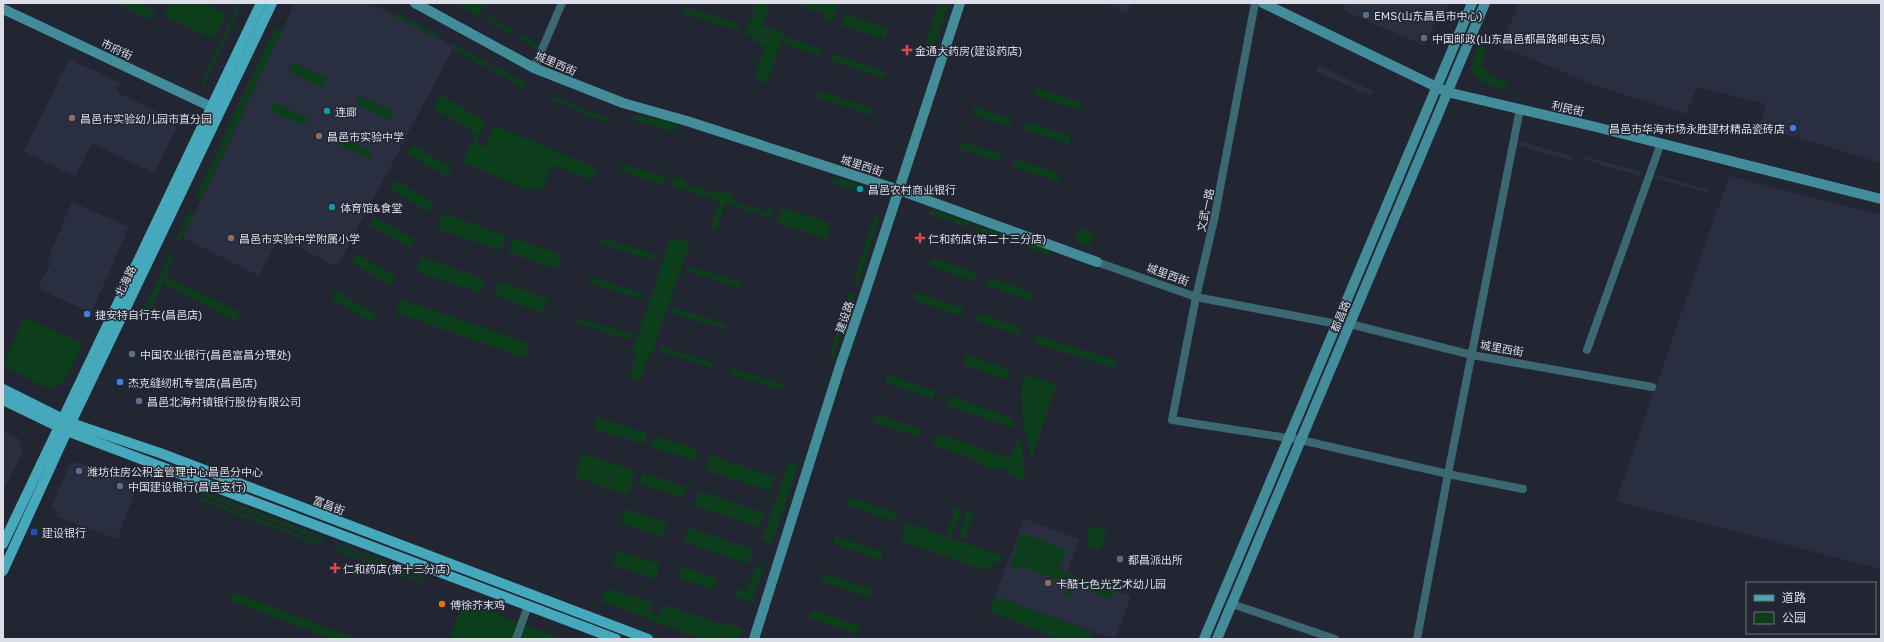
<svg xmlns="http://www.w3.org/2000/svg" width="1884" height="642" viewBox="0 0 1884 642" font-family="'Golos Text','Noto Sans SC',sans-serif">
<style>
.built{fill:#292f41}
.green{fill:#0d3e1c}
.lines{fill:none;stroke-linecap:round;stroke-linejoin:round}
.street{stroke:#3c6871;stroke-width:8}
.secondary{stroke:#438d9b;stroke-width:10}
.primary{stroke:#46a9bb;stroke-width:10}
.service-dot{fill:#5c6f8a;stroke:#222633;stroke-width:1.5}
.health-dot{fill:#e0444e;stroke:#222633;stroke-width:1.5}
.culture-dot{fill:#0f9aa8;stroke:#222633;stroke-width:1.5}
.education-dot{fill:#8d6e63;stroke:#222633;stroke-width:1.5}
.shop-dot{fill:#3f7fe0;stroke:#222633;stroke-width:1.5}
.transit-dot{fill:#1a4fb4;stroke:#222633;stroke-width:1.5}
.food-dot{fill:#e8710a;stroke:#222633;stroke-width:1.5}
.labels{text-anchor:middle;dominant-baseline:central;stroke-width:3;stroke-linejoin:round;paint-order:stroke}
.poi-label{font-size:11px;fill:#dcdfe8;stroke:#222633;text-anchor:start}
.street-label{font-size:11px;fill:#dcdfe8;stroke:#222633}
</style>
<rect width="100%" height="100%" fill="#222633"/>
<g class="built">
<path d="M295,3H370L454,47L337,267L279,237L259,276L183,238Z"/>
<path d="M1105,3H1131L1127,13Z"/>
<path d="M1346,3H1449L1440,22L1436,20L1426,44L1422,45L1343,10Z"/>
<path d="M1519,3H1881V163L1759,126L1766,104L1697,87L1686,114L1593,85L1525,56L1501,48L1500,43L1505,36Z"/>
<path d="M69,59L121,83L116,92L169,117L176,123L177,126L154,173L92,143L75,177L24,152Z"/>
<path d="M1319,65L1373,91L1370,96L1316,71Z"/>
<path d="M1515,140L1572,156L1571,161L1514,144Z"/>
<path d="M1584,156L1641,172L1640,176L1583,159Z"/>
<path d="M1653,174L1710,190L1709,193L1652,177Z"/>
<path d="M1729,176L1881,215V569L1616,501Z"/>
<path d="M72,202L129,227L91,313L38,288L51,263L47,261Z"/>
<path d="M3,431L18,438L23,451L3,492Z"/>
<path d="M76,462L138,485L117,539L56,517L59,512L51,508L70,464Z"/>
<path d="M1024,519L1079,539L1067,573L1131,596L1115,639L995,596Z"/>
</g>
<g class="green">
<path d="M115,3H137L156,11L152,17L149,19Z"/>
<path d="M170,3H203L226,14L214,39L164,16Z"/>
<path d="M239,3H242L204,86L201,85Z"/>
<path d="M454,3H485L479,16Z"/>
<path d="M756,3H770L762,26L784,33L767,83L754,79L765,46L755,43L756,37L746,34Z"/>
<path d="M792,3H838L832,22L824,19L825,14Z"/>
<path d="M939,3H949L934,47L925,45Z"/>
<path d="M685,7L739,24L737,30L683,13Z"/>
<path d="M397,13L442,37L441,40L395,17Z"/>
<path d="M845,14L888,29L885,39L841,25Z"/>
<path d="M489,16L515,31L513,35L496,26L497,24L488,19Z"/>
<path d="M275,28L282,31L201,199L196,196Z"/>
<path d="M520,34L540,45L538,49L518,38Z"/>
<path d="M785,37L821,49L819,55L783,44Z"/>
<path d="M455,45L490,64L487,68L453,49Z"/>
<path d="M1479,45L1487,48L1481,65L1492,76L1508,82L1505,90C1491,86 1478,83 1471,69Z"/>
<path d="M833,54L886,72L884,78L831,61Z"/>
<path d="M293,62L327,79L323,88L288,71Z"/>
<path d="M494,66L526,83L523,88L491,70Z"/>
<path d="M1037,88L1083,103L1080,110L1034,95Z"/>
<path d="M819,91L873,109L871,115L817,98Z"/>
<path d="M441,95L485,121L476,143L485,147L494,125L596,168L592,180L552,165L542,189H525L463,162L476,133L433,108Z"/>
<path d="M360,96L394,112L389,121L355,104Z"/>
<path d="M554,97L611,120L610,124L553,100Z"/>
<path d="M274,102L308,118L304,126L270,111Z"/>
<path d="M973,107L1012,119L1009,126L971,114Z"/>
<path d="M634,115L677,123L675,132L632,119Z"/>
<path d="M1025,122L1071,136L1069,144L1023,129Z"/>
<path d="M339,136L373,152L369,159L335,143Z"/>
<path d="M962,142L1001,154L999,162L960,149Z"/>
<path d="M413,145L452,168L447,177L408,154Z"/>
<path d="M1015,159L1061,174L1058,181L1012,167Z"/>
<path d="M622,164L661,176L663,171L664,172L666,177L664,185L620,171Z"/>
<path d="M675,177L686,179L685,185L714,193L716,189L734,195L733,201L766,212L768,206L774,210L771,218L725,203L716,231L710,229L720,201L672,186Z"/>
<path d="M834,177L859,184L856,191L832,183Z"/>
<path d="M395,180L434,203L429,212L390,189Z"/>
<path d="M782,208L831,223L826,239L777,223Z"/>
<path d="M931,209L969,222L967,227L929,214Z"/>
<path d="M190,211L195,212L180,242L176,240Z"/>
<path d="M443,213L506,236L501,250L437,229Z"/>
<path d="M874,216L879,218L859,283L854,281Z"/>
<path d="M375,217L415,240L410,248L370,226Z"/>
<path d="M976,225L1010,236L1008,241L975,230Z"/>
<path d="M1079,228L1095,232L1089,247L1075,240Z"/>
<path d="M671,237L690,243L651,356L648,355L640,382L629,378L636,354L632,352Z"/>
<path d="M513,238L562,255L557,269L508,252Z"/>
<path d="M603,238L656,255L654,260L601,244Z"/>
<path d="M1017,238L1048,249L1049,255L1015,243Z"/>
<path d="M357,254L396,277L391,286L352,263Z"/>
<path d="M169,256L174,257L147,318L142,315Z"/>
<path d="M422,257L485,279L480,293L417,272Z"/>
<path d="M932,258L976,273L974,281L930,266Z"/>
<path d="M688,266L740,282L739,288L686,271Z"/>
<path d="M167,277L240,312L236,321L164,283Z"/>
<path d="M591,277L644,294L642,299L589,283Z"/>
<path d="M990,278L1034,293L1032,301L987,286Z"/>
<path d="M499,281L548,299L543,313L494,295Z"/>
<path d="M336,291L376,314L371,322L331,299Z"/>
<path d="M850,292L855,293L833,358L829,357Z"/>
<path d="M916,292L964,308L961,316L913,300Z"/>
<path d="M401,299L530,344L525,358L396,313Z"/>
<path d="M673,307L726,324L724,329L671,313Z"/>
<path d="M978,313L1022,328L1020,335L975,320Z"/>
<path d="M24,317L83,344L70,371L62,383L50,389L3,366Z"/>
<path d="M578,318L631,334L629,340L577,323Z"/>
<path d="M1036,335L1117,361L1114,368L1034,343Z"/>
<path d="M661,346L713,363L712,368L659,351Z"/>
<path d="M966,355L1010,370L1009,380L963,364Z"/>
<path d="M731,368L783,385L782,390L729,374Z"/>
<path d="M887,375L935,391L933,399L885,383Z"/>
<path d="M1024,375L1056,384L1032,459C1026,435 1017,398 1024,375Z"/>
<path d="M949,396L1012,418L1014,428L946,405Z"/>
<path d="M875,414L923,430L920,437L872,422Z"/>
<path d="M597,417L647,433L644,444L593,429Z"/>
<path d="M937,433L1010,459L1017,439L1021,441L1025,476L1023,480L1006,474L1007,470L996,467L994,470L982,466L969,457L933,445Z"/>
<path d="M654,436L698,449L695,460L651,447Z"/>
<path d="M583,453L636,471L628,495L575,477Z"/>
<path d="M710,455L774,477L769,491L705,470Z"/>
<path d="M789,461L798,464L772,544L762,540Z"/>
<path d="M643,473L687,487L684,498L640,484Z"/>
<path d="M202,491L325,538L324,541L201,494Z"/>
<path d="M700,491L764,513L759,527L695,506Z"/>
<path d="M199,497L323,543L322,546L198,500Z"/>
<path d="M848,497L896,513L894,521L846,505Z"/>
<path d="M956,507L963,509L954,531L952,534L947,533Z"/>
<path d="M625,509L668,523L663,537L620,523Z"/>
<path d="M967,510L974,513L965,539L960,537V533Z"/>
<path d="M907,523L1003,556L1002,558L984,570L901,541Z"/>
<path d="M1091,525L1107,531L1100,551L1085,546Z"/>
<path d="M689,528L753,549L748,564L684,542Z"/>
<path d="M1021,533L1067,550L1059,570L1115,590L1111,599L1076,586L1071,597L1065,594L1067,583L1021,566L1020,570L1010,567Z"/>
<path d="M835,536L883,552L881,560L833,544Z"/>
<path d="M339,544L424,576V578L338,546Z"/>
<path d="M337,548L423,581L422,584L336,551Z"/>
<path d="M617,551L660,564L656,579L612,565Z"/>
<path d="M757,564L764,566L752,602L735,597L737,589L747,591Z"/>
<path d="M683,567L717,579L713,590L679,578Z"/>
<path d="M823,573L871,589L869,597L820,581Z"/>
<path d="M605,588L652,602L649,613L660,616L664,605L721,624L726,623L742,629L739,639H701L601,601Z"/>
<path d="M232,592L357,639H333L229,600Z"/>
<path d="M995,596L1092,632L1089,639H1060L988,611Z"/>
<path d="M464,602L563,639L450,638Z"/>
<path d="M812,610L860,626L857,634L809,618Z"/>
</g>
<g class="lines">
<g class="street">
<path d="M1255,3L1214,220L1196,297L1172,420L1301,440L1448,474L1523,489"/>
<path d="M534,68L562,3"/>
<path d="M1097,262L1196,297L1337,324"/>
<path d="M1350,324L1472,355L1652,387"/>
<path d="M1587,350L1661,143"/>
<path d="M1232,604L1335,639"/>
<path d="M516,639L528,606"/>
<path d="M1417,639L1448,474L1520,109"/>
</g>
<g class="secondary">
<path d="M415,3L534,68L623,103L687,121L899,190L1097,262"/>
<path d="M1263,3L1447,92L1596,127L1881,199"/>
<path d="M3,9L218,110"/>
<path d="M754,639L839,369L866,290L960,3"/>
<path d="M1204,639L1472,3"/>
<path d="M1217,639L1485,3"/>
</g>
<g class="primary">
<path d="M3,389L71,423L160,453L648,639"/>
<path d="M3,400L67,431L616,639"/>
<path d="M3,544L261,3"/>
<path d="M3,571L67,431L272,3"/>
</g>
</g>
<g class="service-dot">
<circle cx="1366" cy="15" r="4"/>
<circle cx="1424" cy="38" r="4"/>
<circle cx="132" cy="354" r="4"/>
<circle cx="139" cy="401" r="4"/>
<circle cx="79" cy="471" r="4"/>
<circle cx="120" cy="486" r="4"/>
<circle cx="1120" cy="559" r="4"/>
</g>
<g class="health-dot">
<path d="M905 44h4v4h4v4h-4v4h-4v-4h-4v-4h4z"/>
<path d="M918 232h4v4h4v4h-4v4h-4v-4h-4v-4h4z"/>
<path d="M333 562h4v4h4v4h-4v4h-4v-4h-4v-4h4z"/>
</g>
<g class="culture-dot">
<circle cx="327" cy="111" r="4"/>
<circle cx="860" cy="189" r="4"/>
<circle cx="332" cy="207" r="4"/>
</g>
<g class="education-dot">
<circle cx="72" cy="118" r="4"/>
<circle cx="319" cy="136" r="4"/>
<circle cx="231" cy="238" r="4"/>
<circle cx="1048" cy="583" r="4"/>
</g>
<g class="shop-dot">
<circle cx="1793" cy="128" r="4"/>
<circle cx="87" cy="314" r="4"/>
<circle cx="120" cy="382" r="4"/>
</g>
<rect class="transit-dot" x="30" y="528" width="8" height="8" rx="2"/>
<circle class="food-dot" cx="442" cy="604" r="4"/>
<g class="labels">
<g class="poi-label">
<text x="1374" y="15">EMS(山东昌邑市中心)</text>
<text x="1432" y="38">中国邮政(山东昌邑都昌路邮电支局)</text>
<text x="915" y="50">金通大药房(建设药店)</text>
<text x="335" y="111">连廊</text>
<text x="80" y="118">昌邑市实验幼儿园市直分园</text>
<text x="1785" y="128" text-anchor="end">昌邑市华海市场永胜建材精品瓷砖店</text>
<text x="327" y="136">昌邑市实验中学</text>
<text x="868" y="189">昌邑农村商业银行</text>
<text x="340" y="207">体育馆&amp;食堂</text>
<text x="239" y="238">昌邑市实验中学附属小学</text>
<text x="928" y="238">仁和药店(第二十三分店)</text>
<text x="95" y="314">捷安特自行车(昌邑店)</text>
<text x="140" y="354">中国农业银行(昌邑富昌分理处)</text>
<text x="128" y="382">杰克缝纫机专营店(昌邑店)</text>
<text x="147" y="401">昌邑北海村镇银行股份有限公司</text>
<text x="87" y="471">潍坊住房公积金管理中心昌邑分中心</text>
<text x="128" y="486">中国建设银行(昌邑支行)</text>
<text x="42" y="532">建设银行</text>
<text x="1128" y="559">都昌派出所</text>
<text x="343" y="568">仁和药店(第十三分店)</text>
<text x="1056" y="583">卡酷七色光艺术幼儿园</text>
<text x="450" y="604">傅徐芥末鸡</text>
</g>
<g class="street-label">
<text transform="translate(117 49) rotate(25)">市府街</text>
<text transform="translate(556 63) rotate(23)">城里西街</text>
<text transform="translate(1568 108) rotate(13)">利民街</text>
<text transform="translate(862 165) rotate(18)">城里西街</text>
<text transform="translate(1205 210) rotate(-78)">文武一路</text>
<text transform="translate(1168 274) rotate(20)">城里西街</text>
<text transform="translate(125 281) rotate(-64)">北海路</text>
<text transform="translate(1340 316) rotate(-67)">都昌路</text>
<text transform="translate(844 317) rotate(-71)">建设路</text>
<text transform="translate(1502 348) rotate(10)">城里西街</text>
<text transform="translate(329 505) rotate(21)">富昌街</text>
</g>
</g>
<rect width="1884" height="642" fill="none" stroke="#dcdfe8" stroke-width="8"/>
<rect x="1746" y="582" width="130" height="52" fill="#222633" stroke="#6c707b"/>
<rect x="1754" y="595" width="20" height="6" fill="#46a9bb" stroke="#6c707b"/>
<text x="1782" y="602" font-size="12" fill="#dcdfe8">道路</text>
<rect x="1754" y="612" width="20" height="12" fill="#0d3e1c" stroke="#6c707b"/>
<text x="1782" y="622" font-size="12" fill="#dcdfe8">公园</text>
</svg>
